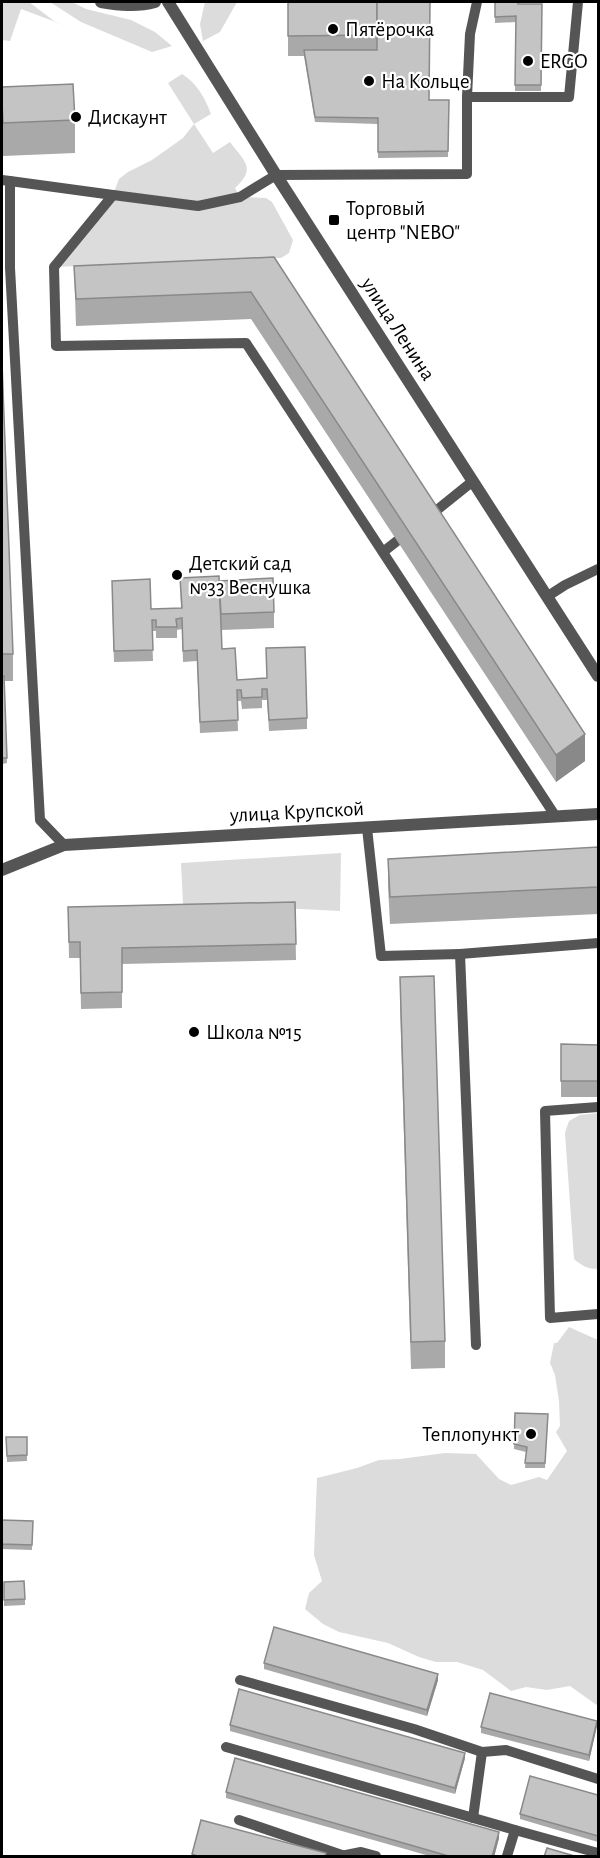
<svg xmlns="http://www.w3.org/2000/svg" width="600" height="1858" viewBox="0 0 600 1858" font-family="'Alegreya Sans',sans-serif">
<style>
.green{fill:#dcdcdc}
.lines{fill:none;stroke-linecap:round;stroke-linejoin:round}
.service{stroke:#555;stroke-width:10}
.minor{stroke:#555;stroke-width:12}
.tertiary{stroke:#555;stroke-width:12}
.wall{fill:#a9a9a9}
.shaded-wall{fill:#898989}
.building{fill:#c4c4c4;stroke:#898989;stroke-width:1.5}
.poi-dot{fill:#000;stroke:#fff;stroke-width:2}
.labels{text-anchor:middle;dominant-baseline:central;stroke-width:4.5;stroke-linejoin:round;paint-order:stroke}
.poi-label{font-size:21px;fill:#000;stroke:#fff;text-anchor:start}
.street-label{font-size:21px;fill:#000;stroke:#fff}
</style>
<rect width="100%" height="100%" fill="#fff"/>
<g class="green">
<path d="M2,2H29L54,21L72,28L21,9L10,41L2,40Z"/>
<path d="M50,2H72L86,9L131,20L155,32L172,46L152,52L81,22Z"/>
<path d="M205,2H237L220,32L203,41L200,24Z"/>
<path d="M182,74C197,83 205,98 211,114L194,124L213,153L230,142C244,161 257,168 235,188L240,197L266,198L272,202L293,240L289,253L281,258L54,267L113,195L119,179L128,172L152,160L183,138L194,124L168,83Z"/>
<path d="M341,853L340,911L262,907H189L183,904L181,863Z"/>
<path d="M598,1113V1269C588,1269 582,1266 574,1259L565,1133L569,1121L580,1115Z"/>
<path d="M569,1327L598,1340V1706L570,1686L547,1690L526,1687L511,1691L483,1670L457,1662H436L419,1657L388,1643L339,1632L323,1624L305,1609L309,1593L322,1581L314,1555L317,1478L357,1468L379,1460L400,1459L445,1453L476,1454L499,1479L511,1485L539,1477L547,1480L567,1451L556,1432L560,1426L559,1401L555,1375L550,1363L554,1343H557Z"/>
</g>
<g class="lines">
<g class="service">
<path d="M477,2L470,34L467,97H569L578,2"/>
<path d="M467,97V174L276,175L240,197L198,206L113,195L54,267L56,346L246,343L556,817"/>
<path d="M2,180L10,181V268L40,820L64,845"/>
<path d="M10,181L113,195"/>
<path d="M427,518L473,481"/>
<path d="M383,552L397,541"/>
<path d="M548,596L565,585L598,569"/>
<path d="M367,828L381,956L460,954L476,1345"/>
<path d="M460,954L598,943"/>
<path d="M598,1107L545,1111L550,1318L598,1314"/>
<path d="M240,1680L414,1729L482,1752"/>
<path d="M226,1747L515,1830"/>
<path d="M473,1818L482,1752L506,1750L598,1779"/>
<path d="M239,1820L342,1855"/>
<path d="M341,1856L361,1852L376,1856"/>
<path d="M507,1856L515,1830L598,1853"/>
</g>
<path class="minor" d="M2,870L64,845L598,814"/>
<g class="tertiary">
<path d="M101,2C119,5 137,7 155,2"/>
<path d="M168,2L276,175L598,676"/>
</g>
</g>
<g class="wall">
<path d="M288,2H430L429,100H449L448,157L378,158V124L315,122L304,56H288Z"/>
<path d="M495,2L518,4H542L541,91H515L516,22L495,23Z"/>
<path d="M2,87L75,120V153L3,156L2,136Z"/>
<path d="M274,257L585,761L556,782L251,319L76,326L74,266Z"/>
<path d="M2,363L13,654V681H4L7,763L2,764Z"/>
<path d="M180,578L219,581L274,612V628L221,630L222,649L237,680L266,678L307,718V729L269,731L267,700H262V708L242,709L241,701H237L238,731L200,733L197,661L183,662L182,629L177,630V638H156V631H152L153,661L114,662L112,592L151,609L181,608Z"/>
<path d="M598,847V914L390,924L388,886V859Z"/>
<path d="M295,902L296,960L122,964V1008L81,1009L80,958H69L68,907Z"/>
<path d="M400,977L445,1341V1368L411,1369L400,1004Z"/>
<path d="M561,1044L598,1045V1097H561Z"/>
<path d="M515,1413L548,1414L545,1468H525L526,1452L514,1449Z"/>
<path d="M6,1437H27V1461L7,1462Z"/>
<path d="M2,1520L33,1521L32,1550L2,1549Z"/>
<path d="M4,1582L25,1599V1605L4,1606Z"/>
<path d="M264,1663L438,1680L427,1716L264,1669Z"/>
<path d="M230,1725L465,1758L455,1794L230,1731Z"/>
<path d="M597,1726L589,1761L481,1733V1727Z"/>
<path d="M226,1792L499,1838L494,1857H433L226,1798Z"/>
<path d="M598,1795V1842L520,1819V1814Z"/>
</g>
<g class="shaded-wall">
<path d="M585,734V761L556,782V755Z"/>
<path d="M438,1674V1680L427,1716V1710Z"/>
<path d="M597,1721V1726L589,1761V1755Z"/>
<path d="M465,1753V1758L455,1794V1788Z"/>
<path d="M499,1832V1838L494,1857H492Z"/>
</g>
<g class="building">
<path d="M288,2H377V35L288,36Z"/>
<path d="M377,2H430L429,100H449L448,151L378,152V118L315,117L304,50H377Z"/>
<path d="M495,2H518V4H542L541,85H515L516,16L495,17Z"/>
<path d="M73,84L75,120L3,123L2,103V87Z"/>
<path d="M274,257L585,734L556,755L251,292L76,299L74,266Z"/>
<path d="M2,363L13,654H2Z"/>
<path d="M219,576L222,649L235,648L237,680L267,678L266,648L305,647L307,718L269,720L267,689H262V697L242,698L241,690H237L238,720L200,722L197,650L183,651L182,618L176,619L177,627H156V620H152L153,650L114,651L112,581L150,579L151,609L182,608L180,578Z"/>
<path d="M273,578L274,612L221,614L219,581Z"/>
<path d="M2,676H4L7,758H2Z"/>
<path d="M598,847V887L390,897L388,859Z"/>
<path d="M295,902L296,944L122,948V992L81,993L80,942H69L68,907Z"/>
<path d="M434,976L445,1341L411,1342L400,977Z"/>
<path d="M561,1044L598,1045V1081H561Z"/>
<path d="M515,1413L548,1414L545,1463H525L527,1447L514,1444Z"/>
<path d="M6,1437H27V1455L7,1456Z"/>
<path d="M2,1520L33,1521L32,1545L2,1544Z"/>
<path d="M24,1581L25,1599L4,1600V1582Z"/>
<path d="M274,1627L438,1674L427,1710L264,1663Z"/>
<path d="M239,1689L465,1753L455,1788L230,1725Z"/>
<path d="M490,1693L597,1721L589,1755L481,1727Z"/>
<path d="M235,1758L499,1832L492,1857H452L226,1792Z"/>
<path d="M530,1776L598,1795V1836L520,1814Z"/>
<path d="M201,1820L326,1853L325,1857H200L192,1854Z"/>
<path d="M547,1848L578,1857H544Z"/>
</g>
<g class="poi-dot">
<circle cx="333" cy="29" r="6"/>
<circle cx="528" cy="61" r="6"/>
<circle cx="369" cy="81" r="6"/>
<circle cx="76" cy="117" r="6"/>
<rect x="328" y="214" width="12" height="12" rx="3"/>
<circle cx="177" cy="575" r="6"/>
<circle cx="194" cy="1032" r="6"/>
<circle cx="531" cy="1434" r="6"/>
</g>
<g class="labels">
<g class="poi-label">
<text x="345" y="29">Пятёрочка</text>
<text x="540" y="61">ERGO</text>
<text x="381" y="81">На Кольце</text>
<text x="88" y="117">Дискаунт</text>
<text x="346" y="208">Торговый<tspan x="346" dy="24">центр "NEBO"</tspan></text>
<text x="189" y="563">Детский сад<tspan x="189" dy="24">№33 Веснушка</tspan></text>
<text x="206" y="1032">Школа №15</text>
<text x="519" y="1434" text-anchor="end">Теплопункт</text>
</g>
<g class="street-label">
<text transform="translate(398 329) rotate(57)">улица Ленина</text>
<text transform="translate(297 812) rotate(-3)">улица Крупской</text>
</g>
</g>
<rect width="600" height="1858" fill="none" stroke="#000000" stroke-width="6"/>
</svg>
